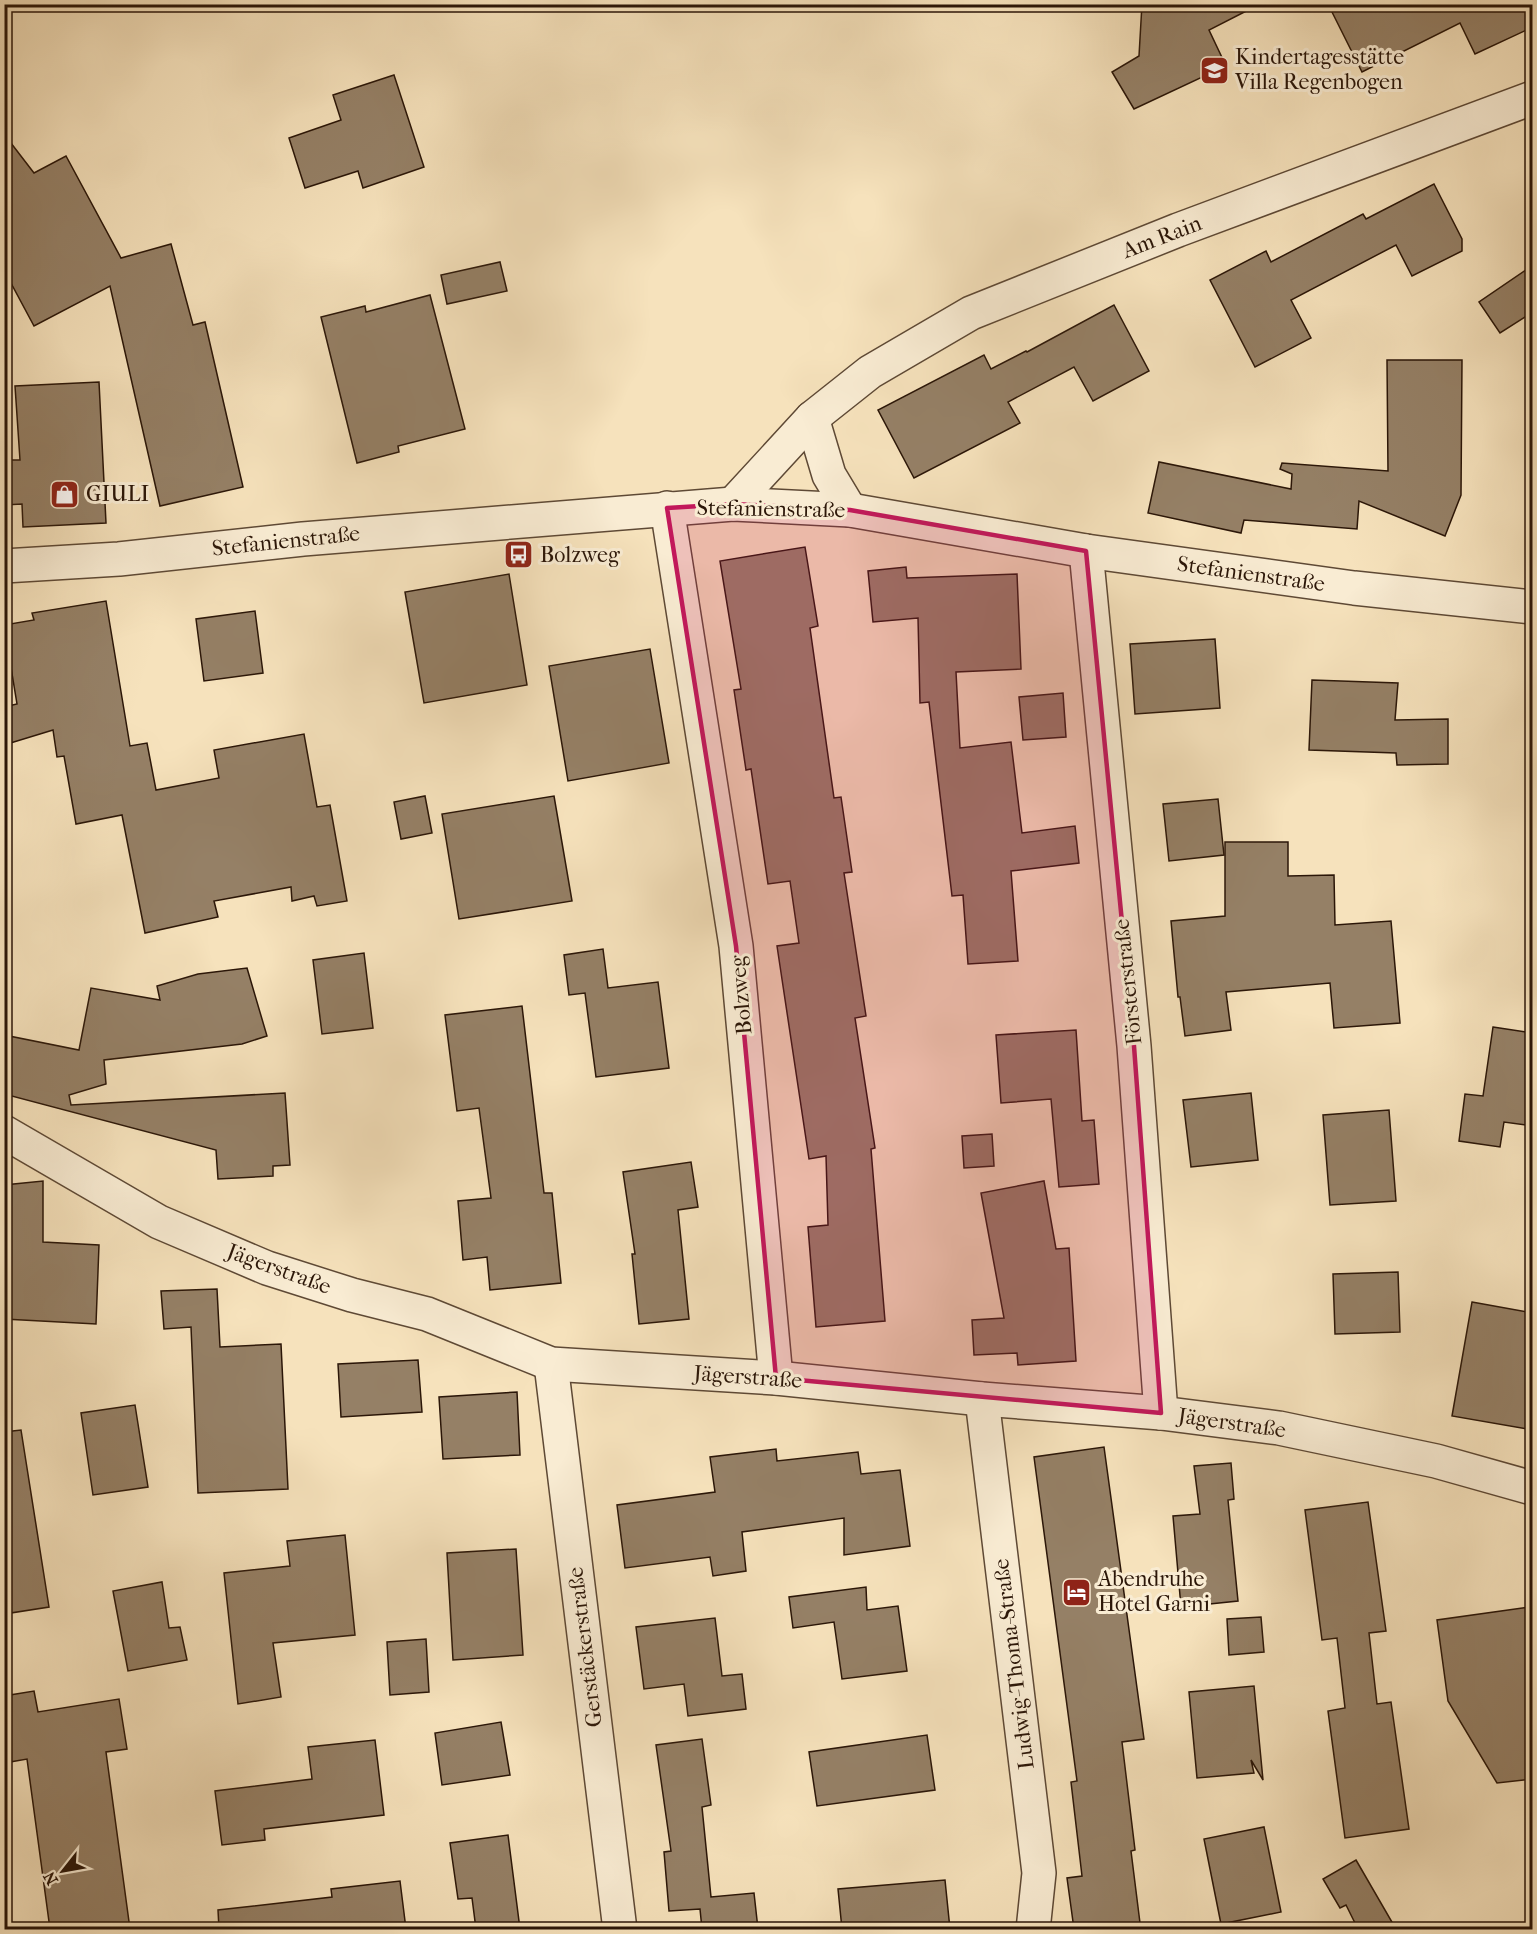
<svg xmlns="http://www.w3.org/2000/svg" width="1537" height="1934" viewBox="0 0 1537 1934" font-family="'IM FELL French Canon',serif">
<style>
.building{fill:#958066;stroke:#2b1608;stroke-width:1.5}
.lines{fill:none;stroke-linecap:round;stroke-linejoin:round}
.street-casing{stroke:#5e4935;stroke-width:36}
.street{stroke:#f9ecd3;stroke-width:33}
.marked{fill:#c2185b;fill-opacity:0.2;stroke:#c2185b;stroke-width:4.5;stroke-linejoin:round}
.labels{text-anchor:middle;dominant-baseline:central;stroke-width:6;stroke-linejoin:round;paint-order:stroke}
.poi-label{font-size:22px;fill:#2b1608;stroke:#f9ecd3;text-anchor:start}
.street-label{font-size:22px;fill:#2b1608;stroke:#f9ecd3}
</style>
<rect width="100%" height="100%" fill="#f6e2bc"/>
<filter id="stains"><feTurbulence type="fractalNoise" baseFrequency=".00333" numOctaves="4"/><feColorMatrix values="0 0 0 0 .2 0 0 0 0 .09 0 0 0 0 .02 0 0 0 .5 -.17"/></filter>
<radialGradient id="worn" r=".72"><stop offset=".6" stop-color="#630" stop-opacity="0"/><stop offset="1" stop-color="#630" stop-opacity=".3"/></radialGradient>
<g class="building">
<path d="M1142,4H1260L1209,30L1226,66L1134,109L1112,72L1139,56Z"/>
<path d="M1328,4H1526L1533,18V27L1475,54L1460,23L1362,72Z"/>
<path d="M394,75L424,167L363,188L358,171L305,188L289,138L341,120L333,95Z"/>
<path d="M4,134L34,173L66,156L121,258L171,244L193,325L205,322L243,487L160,506L110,286L34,326L4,270Z"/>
<path d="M1434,184L1462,239V251L1412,276L1396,245L1291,300L1311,338L1255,367L1210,280L1266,251L1271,262L1363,214L1366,219Z"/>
<path d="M500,262L507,291L447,304L441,275Z"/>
<path d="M1533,265V312L1500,333L1479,302Z"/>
<path d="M430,295L465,429L398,446L399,452L357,463L321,317L365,306L366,312Z"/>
<path d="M1114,305L1149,371L1093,401L1074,367L1008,402L1020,423L914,478L878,410L984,355L991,369L1026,351L1027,352Z"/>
<path d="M1387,360H1462L1461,495L1445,536L1359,501L1357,529L1244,520L1241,533L1148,513L1159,462L1291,489L1292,474L1280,469L1282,463L1388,471Z"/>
<path d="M99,382L106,523L23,527L22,504L4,505V460H20L15,386Z"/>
<path d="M805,547L818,626L810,628L834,798L841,797L852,872L844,873L866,1016L855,1018L875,1148L871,1149L885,1321L816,1327L808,1227L828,1225L826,1156L809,1159L777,946L799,943L790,881L768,884L751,769L746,770L734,690L741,689L720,561Z"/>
<path d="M906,567L907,578L1017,574L1021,669L956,672L960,748L1011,742L1022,833L1075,826L1079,863L1011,871L1018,961L968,964L963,895L952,896L929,702L920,703L918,618L873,622L868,571Z"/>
<path d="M509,574L527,685L424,703L405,592Z"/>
<path d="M106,601L130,746L147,743L156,790L219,778L214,750L304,734L317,807L330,805L347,901L317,906L314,896L292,901L291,887L214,901L218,917L145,933L122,815L76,824L64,756L57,757L53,730L4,745V707L17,704L4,625L34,620L32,613Z"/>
<path d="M255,611L263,673L204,681L196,619Z"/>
<path d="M1215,639L1220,708L1135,714L1130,644Z"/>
<path d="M650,649L669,763L568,781L549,666Z"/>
<path d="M1312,680L1398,683L1395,720L1448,719V764L1397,765L1396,753L1309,750Z"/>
<path d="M1063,693L1066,737L1023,740L1019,697Z"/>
<path d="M425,796L432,833L401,839L394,802Z"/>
<path d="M554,796L572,901L459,919L442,814Z"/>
<path d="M1218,799L1224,855L1169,861L1163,804Z"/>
<path d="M1225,842H1288V876L1334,875L1335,925L1391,921L1400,1023L1334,1028L1330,983L1226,992L1231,1030L1185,1036L1180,997H1178L1171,921L1225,916Z"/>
<path d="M603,949L608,988L658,982L669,1068L596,1077L585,993L569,995L564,955Z"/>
<path d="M364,953L373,1028L322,1034L313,960Z"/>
<path d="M247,968L267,1036L242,1044L104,1060L106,1084L69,1095L71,1105L285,1093L290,1165L273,1166V1176L218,1179L216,1150L4,1094V1035L79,1050L91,988L160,1000L157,986L198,974Z"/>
<path d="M522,1006L544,1193H552L561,1283L490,1290L487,1257L463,1260L458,1201L491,1198L479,1108L457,1111L445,1015Z"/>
<path d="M1493,1027L1533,1033V1126L1504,1122L1500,1147L1459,1141L1465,1094L1483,1096Z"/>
<path d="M1076,1030L1082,1121L1094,1120L1099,1184L1059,1187L1051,1099L1001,1103L996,1035Z"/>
<path d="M1251,1093L1258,1160L1191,1167L1183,1100Z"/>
<path d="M1389,1110L1396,1201L1330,1205L1323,1115Z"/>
<path d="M992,1134L994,1166L964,1168L962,1136Z"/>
<path d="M691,1162L698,1207L678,1210L689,1319L639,1324L632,1254H635L623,1172Z"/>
<path d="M43,1181V1242L99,1245L96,1324L4,1319V1185Z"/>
<path d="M1044,1181L1056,1249L1069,1248L1076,1361L1018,1365L1017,1353L974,1355L972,1320L1004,1318L981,1193Z"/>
<path d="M1398,1272L1400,1332L1335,1334L1333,1274Z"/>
<path d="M217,1289L220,1347L281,1344L288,1489L198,1493L191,1327L164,1329L161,1291Z"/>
<path d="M1472,1302L1533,1313V1430L1452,1416Z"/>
<path d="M418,1360L422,1412L341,1417L338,1364Z"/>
<path d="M517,1392L520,1455L443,1459L439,1397Z"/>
<path d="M135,1405L148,1487L93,1495L81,1413Z"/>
<path d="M21,1430L49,1607L4,1614V1432Z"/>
<path d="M1104,1447L1144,1739L1122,1742L1135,1850L1131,1851L1140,1923L1094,1929H1074L1067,1878L1082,1876L1071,1782L1077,1781L1034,1457Z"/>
<path d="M776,1449L777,1461L858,1452L861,1474L900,1470L910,1546L844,1555V1518L742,1532L746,1571L713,1576L710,1557L625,1568L617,1505L715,1492L710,1457Z"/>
<path d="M1231,1463L1234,1499L1228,1500L1238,1601L1181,1607L1173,1516L1200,1514L1194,1466Z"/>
<path d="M1368,1502L1386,1631L1369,1633L1377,1704L1391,1702L1409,1829L1345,1838L1328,1711L1345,1708L1337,1638L1322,1640L1305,1510Z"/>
<path d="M345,1535L355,1635L273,1643L281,1697L238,1704L224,1573L290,1566L287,1541Z"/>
<path d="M516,1549L523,1655L453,1660L447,1553Z"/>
<path d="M162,1582L169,1628L180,1627L187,1660L128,1671L113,1591Z"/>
<path d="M866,1587L867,1610L898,1606L907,1671L842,1679L834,1622L793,1628L789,1597Z"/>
<path d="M1529,1607L1533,1634V1779L1497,1783L1448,1701L1437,1620Z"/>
<path d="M1261,1617L1264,1652L1229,1655L1227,1619Z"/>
<path d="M715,1618L722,1676L742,1674L746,1709L688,1716L684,1684L644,1689L636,1627Z"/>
<path d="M426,1639L429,1692L390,1695L387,1642Z"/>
<path d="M1254,1686L1263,1780L1251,1760L1254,1773L1197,1778L1189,1692Z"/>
<path d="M34,1691L38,1712L119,1699L127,1749L106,1752L130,1929H50L27,1759L4,1763V1696Z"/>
<path d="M501,1722L510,1775L442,1785L435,1733Z"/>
<path d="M927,1735L935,1790L817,1806L809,1752Z"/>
<path d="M702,1739L711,1805L702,1807L711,1897L754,1893L758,1929H702L700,1909L669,1911L664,1852L671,1851L656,1745Z"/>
<path d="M375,1740L384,1815L264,1829L265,1840L222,1845L215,1791L312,1779L308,1747Z"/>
<path d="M1264,1827L1281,1912L1221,1924L1204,1839Z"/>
<path d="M508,1835L520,1929H476L472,1898L458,1899L450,1843Z"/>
<path d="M1356,1860L1396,1929H1358L1346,1905L1340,1908L1323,1879Z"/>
<path d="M945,1880L950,1929H842L838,1889Z"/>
<path d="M400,1881L406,1929H219L218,1910L332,1897L331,1889Z"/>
</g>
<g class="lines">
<defs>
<g id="street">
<path d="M812,418L829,475L850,510"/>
<path d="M733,504L812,418L870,372L971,313L1178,230L1532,98"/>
<path d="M667,508L736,946L776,1378"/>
<path d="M1086,551L1134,1046L1161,1413"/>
<path d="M4,566L119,559L303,539L733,504L850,510L1086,551L1354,588L1532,607"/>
<path d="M4,1132L159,1222L267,1268L352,1295L427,1314L551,1364L776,1378L982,1399L1161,1413L1279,1428L1436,1461L1532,1488"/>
<path d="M551,1364L620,1930"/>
<path d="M982,1399L1039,1873L1033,1930"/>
</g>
</defs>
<use href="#street" class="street-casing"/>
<use href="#street" class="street"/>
</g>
<path class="marked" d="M733,504L850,510L1086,551L1134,1046L1161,1413L776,1378L736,946L667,508Z"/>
<defs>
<symbol id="school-square" viewBox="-11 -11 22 22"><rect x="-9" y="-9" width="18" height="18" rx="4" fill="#8f2418" stroke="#f9ecd3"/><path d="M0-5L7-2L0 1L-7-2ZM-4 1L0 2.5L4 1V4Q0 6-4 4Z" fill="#fff"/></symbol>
<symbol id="shop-square" viewBox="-11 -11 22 22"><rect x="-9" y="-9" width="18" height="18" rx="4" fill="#8f2418" stroke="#f9ecd3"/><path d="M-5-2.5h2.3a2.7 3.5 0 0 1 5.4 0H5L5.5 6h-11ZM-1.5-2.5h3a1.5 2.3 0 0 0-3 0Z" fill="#fff"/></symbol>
<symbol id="bus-square" viewBox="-11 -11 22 22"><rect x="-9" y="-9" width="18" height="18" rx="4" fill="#8f2418" stroke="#f9ecd3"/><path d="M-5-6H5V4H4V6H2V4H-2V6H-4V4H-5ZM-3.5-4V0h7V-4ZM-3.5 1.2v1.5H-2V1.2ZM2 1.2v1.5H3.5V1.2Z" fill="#fff"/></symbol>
<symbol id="hotel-square" viewBox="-11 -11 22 22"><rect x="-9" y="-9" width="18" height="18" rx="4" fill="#8f2418" stroke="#f9ecd3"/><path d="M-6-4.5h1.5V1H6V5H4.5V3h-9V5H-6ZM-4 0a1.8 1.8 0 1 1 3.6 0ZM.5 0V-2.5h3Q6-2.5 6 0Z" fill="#fff"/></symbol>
</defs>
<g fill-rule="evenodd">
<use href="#school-square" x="1198" y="54" width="33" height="33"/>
<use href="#shop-square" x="48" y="478" width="33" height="33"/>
<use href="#bus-square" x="502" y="538" width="33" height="33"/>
<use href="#hotel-square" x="1060" y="1576" width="33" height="33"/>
</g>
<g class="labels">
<g class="poi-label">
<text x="1235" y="57">Kindertagesstätte<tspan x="1235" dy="25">Villa Regenbogen</tspan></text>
<text x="86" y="494">GIULI</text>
<text x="540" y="555">Bolzweg</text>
<text x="1098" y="1579">Abendruhe<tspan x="1098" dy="25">Hotel Garni</tspan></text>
</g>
<g class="street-label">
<text transform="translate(1162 237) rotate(-21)">Am Rain</text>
<text transform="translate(771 509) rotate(1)">Stefanienstraße</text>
<text transform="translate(286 541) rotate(-6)">Stefanienstraße</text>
<text transform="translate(1251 574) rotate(8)">Stefanienstraße</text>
<text transform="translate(1128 982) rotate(-96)">Försterstraße</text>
<text transform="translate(741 995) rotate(-95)">Bolzweg</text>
<text transform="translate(279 1269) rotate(20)">Jägerstraße</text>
<text transform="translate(748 1377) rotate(4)">Jägerstraße</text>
<text transform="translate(1232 1423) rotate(8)">Jägerstraße</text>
<text transform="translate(585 1647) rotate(-97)">Gerstäckerstraße</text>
<text transform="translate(1014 1664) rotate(-97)">Ludwig-Thoma-Straße</text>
</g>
</g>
<rect width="1537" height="1934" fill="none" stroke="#f6e2bc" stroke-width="24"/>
<rect x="6" y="6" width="1525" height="1922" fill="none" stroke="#2b1608" stroke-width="3"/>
<rect x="12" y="12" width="1513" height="1910" fill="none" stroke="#2b1608" stroke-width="1.5"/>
<g transform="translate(63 1871) rotate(239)" stroke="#f9ecd3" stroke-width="4.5" paint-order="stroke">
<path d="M0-4.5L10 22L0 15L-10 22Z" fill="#2b1608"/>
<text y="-9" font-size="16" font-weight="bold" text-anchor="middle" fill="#2b1608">N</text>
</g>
<rect width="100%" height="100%" filter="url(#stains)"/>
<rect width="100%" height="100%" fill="url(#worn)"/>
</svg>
